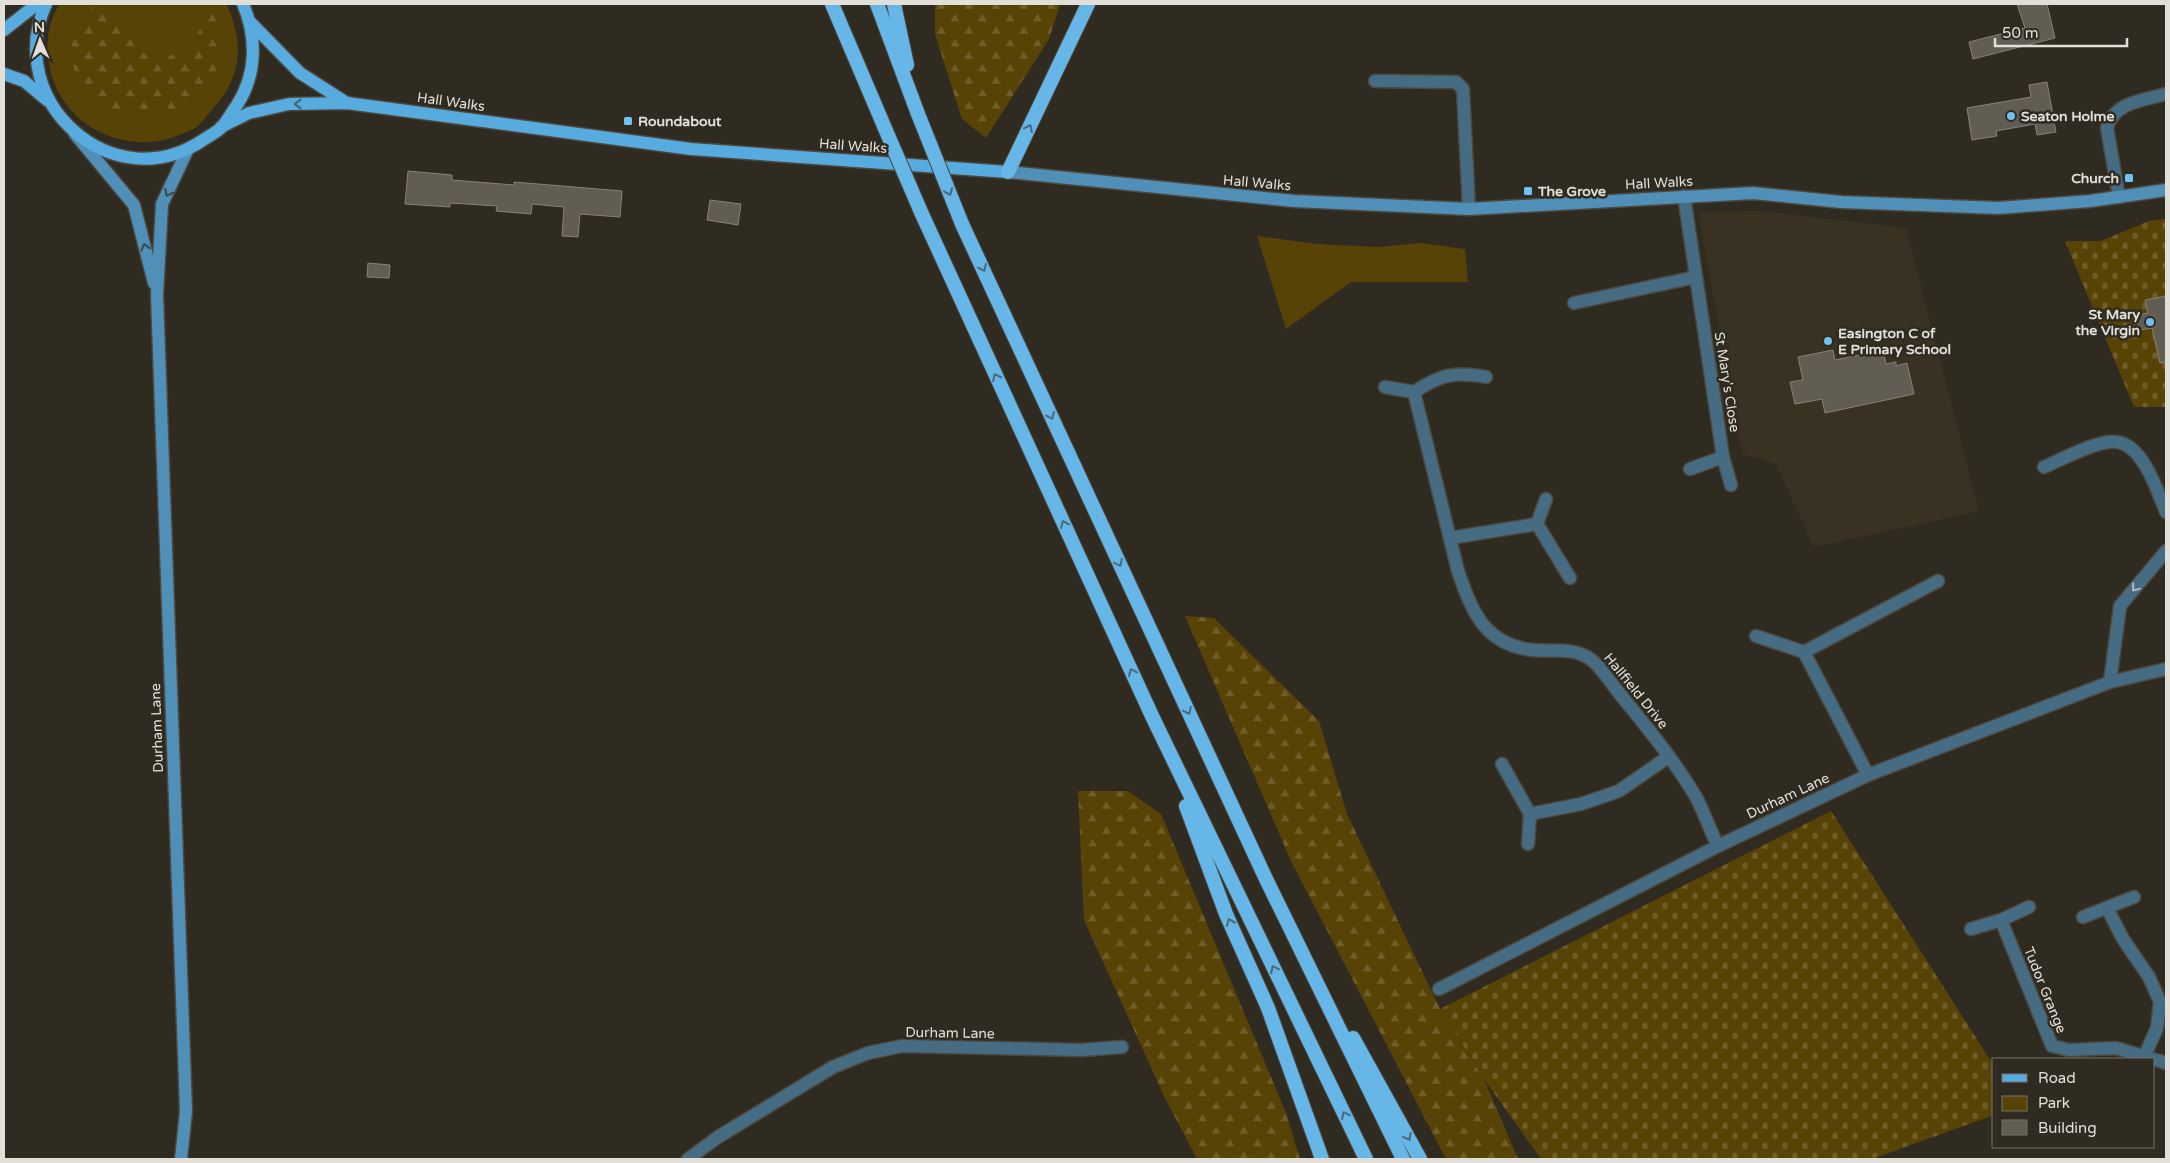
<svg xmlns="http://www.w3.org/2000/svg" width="2170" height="1163" viewBox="0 0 2170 1163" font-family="'Varela Round',sans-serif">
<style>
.built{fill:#393222}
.green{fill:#584306}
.forest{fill:url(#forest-firs)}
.cemetery{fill:url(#cemetery-stones)}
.building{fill:#625d52;stroke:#878176}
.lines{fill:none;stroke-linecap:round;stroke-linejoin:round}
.minor-casing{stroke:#4c483e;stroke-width:15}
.secondary-casing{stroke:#4c483e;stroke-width:15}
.primary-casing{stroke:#4c483e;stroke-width:15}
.trunk-casing{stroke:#4c483e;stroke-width:16}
.minor{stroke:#466c84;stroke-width:12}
.secondary{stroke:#508fb7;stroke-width:12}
.primary{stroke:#57abde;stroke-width:12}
.trunk{stroke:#66b6e8;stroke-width:14}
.trunk-bridge-casing{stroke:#4c483e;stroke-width:16;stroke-linecap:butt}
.trunk-bridge{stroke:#66b6e8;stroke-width:14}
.oneway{stroke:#3f5e6d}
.oneway2{stroke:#486a7b}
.oneway3{stroke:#39494e}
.oneway4{stroke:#abb7bb}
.poi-dot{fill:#70c1f4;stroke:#2f2b21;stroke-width:2}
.labels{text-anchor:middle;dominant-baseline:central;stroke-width:5;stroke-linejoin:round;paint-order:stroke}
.street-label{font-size:14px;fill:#e2dfd8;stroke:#2f2b21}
.poi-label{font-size:14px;font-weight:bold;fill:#e2dfd8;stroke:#2f2b21;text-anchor:start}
</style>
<defs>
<pattern id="forest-firs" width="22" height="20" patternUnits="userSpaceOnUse" patternTransform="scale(1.25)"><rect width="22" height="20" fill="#584306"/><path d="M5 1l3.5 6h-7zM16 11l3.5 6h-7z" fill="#705e2a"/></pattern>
<pattern id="cemetery-stones" width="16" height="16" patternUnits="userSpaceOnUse" patternTransform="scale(1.25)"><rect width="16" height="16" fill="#584306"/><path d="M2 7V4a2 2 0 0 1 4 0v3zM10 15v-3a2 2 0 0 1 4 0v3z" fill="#705e2a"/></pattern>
</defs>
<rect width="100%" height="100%" fill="#2f2b21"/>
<path class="built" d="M1762,211L1906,228L1979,511L1814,547L1776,464L1742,454L1698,212Z"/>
<g class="green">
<path d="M60,4H226C232,13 233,22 236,32C242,59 234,85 215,106C210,112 204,120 198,126C193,130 186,132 181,134C152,147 121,144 94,129C73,117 57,96 51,73C45,50 46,24 60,4Z"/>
<path d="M1257,236L1317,244L1379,247L1420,243L1465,249L1468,282H1351L1286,329Z"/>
</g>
<g class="forest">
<path d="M94,4H106L140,50L157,63L192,44L209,11L216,14L225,70L210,92L178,113L139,115L104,108L77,78L70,55L73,32Z"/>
<path d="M935,4H1060L1049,39L986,138L962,119L935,34Z"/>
<path d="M1185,616L1214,618L1319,721L1347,814L1440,1009L1484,1079L1518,1159H1446L1291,861Z"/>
<path d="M1078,791H1128L1161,814L1286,1113L1300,1159H1197L1165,1098L1084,920Z"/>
</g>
<g class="cemetery">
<path d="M2166,219V407H2134L2065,241H2101L2149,221Z"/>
<path d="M1831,811L1994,1066V1115L1872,1159H1541L1484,1079L1440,1009Z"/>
</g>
<g class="building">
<path d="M2017,4H2047L2055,38L1973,59L1969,42L2025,28Z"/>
<path d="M2047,82L2056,132L2037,135L2035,124L1996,131L1997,136L1972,140L1967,108L2031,97L2029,85Z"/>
<path d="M408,171L452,175V180L514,185V182L622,191L620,217L580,214L578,237L562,236L564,207L532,204L531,214L496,211L497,206L450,203V207L405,204Z"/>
<path d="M710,200L741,204L738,225L707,220Z"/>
<path d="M368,263L390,265L389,278L367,277Z"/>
<path d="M2166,296V362L2160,363L2152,328L2135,331L2132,316L2148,313L2145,300Z"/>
<path d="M1833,350L1835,360L1883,350L1886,364L1896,362V366L1907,363L1914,394L1825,413L1822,399L1795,404L1790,382L1803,380L1798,357Z"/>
</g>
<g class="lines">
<defs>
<g id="minor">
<path d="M1375,81L1456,82L1463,89L1469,209"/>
<path d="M1684,196L1723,457L1690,469"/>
<path d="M2119,197L2107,128C2114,102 2144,100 2166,94"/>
<path d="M1574,303L1696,277"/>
<path d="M1385,387L1414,392C1440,375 1454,371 1486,377"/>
<path d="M1414,392L1458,571C1472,612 1485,645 1533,650C1553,652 1571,647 1589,658C1600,665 1610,682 1619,693C1646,726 1674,760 1696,797C1704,812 1710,830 1718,846"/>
<path d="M1723,457L1731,485"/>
<path d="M2044,467C2063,459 2097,440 2117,442C2143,445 2158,492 2166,512"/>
<path d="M1546,499L1537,524L1570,578"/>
<path d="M1450,538L1537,524"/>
<path d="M1756,636L1804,652L1938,581"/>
<path d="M1804,652L1868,775"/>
<path d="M2110,682L2120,606L2166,551"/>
<path d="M1502,764L1530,814L1528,844"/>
<path d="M1530,814L1581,804L1619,791L1668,757"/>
<path d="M2107,908L2123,939L2149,977L2160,1002L2157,1028L2145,1055"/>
<path d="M2083,917L2134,897"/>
<path d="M2001,920L2052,1046L2069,1050L2116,1048L2166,1063"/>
<path d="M1971,929L2001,920L2029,907"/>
<path d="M1439,989L1718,846L1868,775L2110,682L2166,669"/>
<path d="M688,1159L718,1137L833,1067L868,1053L902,1046L1081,1050L1122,1047"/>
</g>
<g id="secondary">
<path d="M75,134L134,205L154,283"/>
<path d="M1008,172L1294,201L1469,209L1753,193L1841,202L1999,208L2090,201L2166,190"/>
<path d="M181,1159L186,1111L157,295L162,204L188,149"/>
</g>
<g id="primary">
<path d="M46,4C2,101 113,201 203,140C209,136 217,132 222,127C227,121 232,112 237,105C257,74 257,37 243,4"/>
<path d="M250,22L300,73L347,103"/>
<path d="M4,30L37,4"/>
<path d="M4,74L24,81L48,101"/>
<path d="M221,127L249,113L289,104L347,103L691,149L1008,172"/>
</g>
<g id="trunk">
<path d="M832,4L884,126"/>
<path d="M877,4L918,114"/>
<path d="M894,4L907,65"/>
<path d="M1008,172L1088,4"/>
<path d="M921,212L1152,716L1366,1159"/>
<path d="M962,224L1266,879L1403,1159"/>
<path d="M1186,806L1226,914L1268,1008L1322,1159"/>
<path d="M1353,1038L1420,1159"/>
</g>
</defs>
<use href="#minor" class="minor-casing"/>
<use href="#secondary" class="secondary-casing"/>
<use href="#primary" class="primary-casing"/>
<use href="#trunk" class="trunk-casing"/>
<use href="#minor" class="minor"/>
<use href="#secondary" class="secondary"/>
<use href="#primary" class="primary"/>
<use href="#trunk" class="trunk"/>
<defs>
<g id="trunk-bridge">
<path d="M918,114L962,224"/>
<path d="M884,126L921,212"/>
</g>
</defs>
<use href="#trunk-bridge" class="trunk-bridge-casing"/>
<use href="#trunk-bridge" class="trunk-bridge"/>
</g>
<defs><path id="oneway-chevron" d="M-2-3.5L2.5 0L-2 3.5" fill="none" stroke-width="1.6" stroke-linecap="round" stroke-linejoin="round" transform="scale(1.25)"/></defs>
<use class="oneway" href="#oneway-chevron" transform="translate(298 104) rotate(180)"/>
<g class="oneway2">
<use href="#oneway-chevron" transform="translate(1029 128) rotate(-64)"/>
<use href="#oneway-chevron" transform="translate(949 192) rotate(68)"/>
<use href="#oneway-chevron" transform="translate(983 268) rotate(65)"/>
<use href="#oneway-chevron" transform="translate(996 377) rotate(-115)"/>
<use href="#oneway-chevron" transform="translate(1051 416) rotate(65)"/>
<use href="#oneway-chevron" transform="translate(1064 524) rotate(-115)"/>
<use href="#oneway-chevron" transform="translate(1119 563) rotate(65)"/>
<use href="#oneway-chevron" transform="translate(1132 672) rotate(-115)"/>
<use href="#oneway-chevron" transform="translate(1188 711) rotate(65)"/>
<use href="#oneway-chevron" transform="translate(1230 922) rotate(-114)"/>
<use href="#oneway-chevron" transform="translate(1274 969) rotate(-116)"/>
<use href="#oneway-chevron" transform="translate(1345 1115) rotate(-116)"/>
<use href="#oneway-chevron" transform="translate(1408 1137) rotate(61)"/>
</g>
<g class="oneway3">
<use href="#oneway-chevron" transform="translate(168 193) rotate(117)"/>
<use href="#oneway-chevron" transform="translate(145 247) rotate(-104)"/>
</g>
<use class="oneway4" href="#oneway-chevron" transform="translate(2135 588) rotate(128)"/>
<g class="poi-dot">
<circle cx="2011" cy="116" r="5"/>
<rect x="623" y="116" width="10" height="10" rx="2.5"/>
<rect x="2124" y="173" width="10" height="10" rx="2.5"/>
<rect x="1523" y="186" width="10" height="10" rx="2.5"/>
<circle cx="2150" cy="322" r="5"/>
<circle cx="1828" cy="341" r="5"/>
</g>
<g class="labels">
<g class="street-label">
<text transform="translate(451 102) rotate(8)">Hall Walks</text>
<text transform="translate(853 146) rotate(4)">Hall Walks</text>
<text transform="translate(1257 183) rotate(5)">Hall Walks</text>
<text transform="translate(1659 183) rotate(-3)">Hall Walks</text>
<text transform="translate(1727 382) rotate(81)">St Mary's Close</text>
<text transform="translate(1636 691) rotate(51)">Hallfield Drive</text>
<text transform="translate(157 728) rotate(-92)">Durham Lane</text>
<text transform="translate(1788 796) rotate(-25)">Durham Lane</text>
<text transform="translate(2045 990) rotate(68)">Tudor Grange</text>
<text transform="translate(950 1033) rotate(1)">Durham Lane</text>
</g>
<g class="poi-label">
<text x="2021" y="116">Seaton Holme</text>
<text x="638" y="121">Roundabout</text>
<text x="2119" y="178" text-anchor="end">Church</text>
<text x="1538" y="191">The Grove</text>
<text x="2140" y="314" text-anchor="end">St Mary<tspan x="2140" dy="16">the Virgin</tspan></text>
<text x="1838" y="333">Easington C of<tspan x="1838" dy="16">E Primary School</tspan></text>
</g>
</g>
<rect width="2170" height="1163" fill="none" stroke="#e2dfd8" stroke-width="10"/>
<rect x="1992" y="1058" width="162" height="90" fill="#2f2b21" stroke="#77736a"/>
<rect x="2002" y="1074" width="25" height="8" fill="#57abde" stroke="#77736a"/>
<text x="2038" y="1083" font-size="15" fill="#e2dfd8">Road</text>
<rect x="2002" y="1096" width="25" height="15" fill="#584306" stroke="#77736a"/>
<text x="2038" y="1108" font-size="15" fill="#e2dfd8">Park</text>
<rect x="2002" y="1120" width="25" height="15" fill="#625d52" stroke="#77736a"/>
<text x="2038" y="1133" font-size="15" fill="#e2dfd8">Building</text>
<g transform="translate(40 40) rotate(358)" stroke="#2f2b21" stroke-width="4" paint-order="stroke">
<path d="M0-4L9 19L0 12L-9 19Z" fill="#e2dfd8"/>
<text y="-8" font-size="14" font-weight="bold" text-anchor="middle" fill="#e2dfd8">N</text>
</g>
<path d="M1995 38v8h132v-8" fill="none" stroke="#e2dfd8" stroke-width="2.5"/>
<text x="2002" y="38" font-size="15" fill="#e2dfd8" stroke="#2f2b21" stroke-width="4" paint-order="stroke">50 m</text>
</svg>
